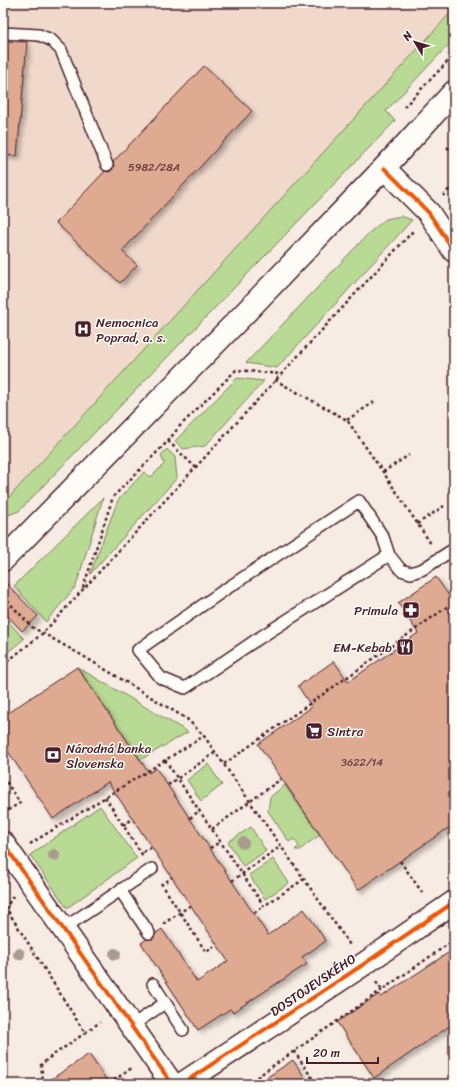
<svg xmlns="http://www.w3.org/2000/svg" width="457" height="1087" viewBox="0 0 457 1087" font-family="Sriracha,sans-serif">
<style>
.built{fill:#f0d8cb}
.green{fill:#b8da94;stroke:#817c60}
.building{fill:#deaa92;stroke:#4a1f2b;filter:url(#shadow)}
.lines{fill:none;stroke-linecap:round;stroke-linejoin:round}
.lane-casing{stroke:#4a1f2b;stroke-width:14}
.street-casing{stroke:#4a1f2b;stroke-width:25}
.primary-casing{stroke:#4a1f2b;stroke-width:25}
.path{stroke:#4a1f2b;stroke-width:2.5;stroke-dasharray:3 3;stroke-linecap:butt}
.lane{stroke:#fdfcf7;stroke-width:11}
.street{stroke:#fdfcf7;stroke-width:22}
.primary{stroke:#fdfcf7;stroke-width:22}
.cycleway-casing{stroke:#fdfcf7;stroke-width:6}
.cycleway{stroke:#e8590c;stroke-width:4}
.tree{fill:#aa9a8f}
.labels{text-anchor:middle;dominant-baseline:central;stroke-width:3;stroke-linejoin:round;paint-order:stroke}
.number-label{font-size:11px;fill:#6f4245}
.poi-label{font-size:13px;fill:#4a1f2b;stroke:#fdfcf7;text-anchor:start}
.street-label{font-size:13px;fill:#4a1f2b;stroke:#fdfcf7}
</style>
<defs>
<filter id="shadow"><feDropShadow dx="3.5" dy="3.5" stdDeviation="2" flood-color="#0004"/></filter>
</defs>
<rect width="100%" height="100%" fill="#f7ece3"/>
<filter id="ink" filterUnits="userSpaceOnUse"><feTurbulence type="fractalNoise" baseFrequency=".025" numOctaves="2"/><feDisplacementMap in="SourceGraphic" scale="8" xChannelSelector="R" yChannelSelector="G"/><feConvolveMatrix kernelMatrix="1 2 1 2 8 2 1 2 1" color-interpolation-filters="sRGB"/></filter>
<g filter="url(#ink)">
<path class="built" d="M3,3H454V9L3,504Z"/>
<g class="green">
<path d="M454,9V39L386,111L395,121L19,511L8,515L3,520V504Z"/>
<path d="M401,216L412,220L277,368L246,363L370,232L386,219Z"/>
<path d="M237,378L264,381L205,446L183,449L175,441Z"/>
<path d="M167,449L175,457L177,478L90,574L118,500L144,472L151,477L164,464L161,455Z"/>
<path d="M103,498L76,586L46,622L14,586Z"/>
<path d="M3,616L24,639L3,656Z"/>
<path d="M77,667L188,732L140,760Z"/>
<path d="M208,764L222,785L201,801L187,780Z"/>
<path d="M285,785L320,835L307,844L300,850H295L299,846L294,839L289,842L268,811L270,797Z"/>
<path d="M100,806L137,858L67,908L30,855Z"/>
<path d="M251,827L266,851L243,866L228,842Z"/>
<path d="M273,859L289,883L265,899L249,875Z"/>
</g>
<g class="building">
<path d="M3,41L27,42L17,156L3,155Z"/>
<path d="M204,66L252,111L122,251L137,265L120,283L56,223L105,171L109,172L112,170L114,166L113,162Z"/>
<path d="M436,577L454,603V824L358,890L258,744L312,707L298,686L334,661L348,682L418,633L398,603Z"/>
<path d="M3,580L38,616L22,631L3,611Z"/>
<path d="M77,667L149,773L156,768L268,935L304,909L326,941L302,957L307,964L233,1012L230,1009L198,1030L141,943L147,939H153L156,933L162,929L197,982L228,961L108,782L53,819L3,744V716Z"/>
<path d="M454,949V1023L374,1078L337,1022L379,994L381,997Z"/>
<path d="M89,1054L109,1084H44Z"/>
<path d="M293,1060L309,1084H257Z"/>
</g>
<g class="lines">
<defs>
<g id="lane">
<path d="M3,33L39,35L51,40L61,50L107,165"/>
<path d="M389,555L253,642L185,688L161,678L138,650L223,591L359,501L383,537L389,555L401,570L411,573L423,569L454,549"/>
<path d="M120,890L149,933"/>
<path d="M64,928L152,869"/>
<path d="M153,984L183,1030"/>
<path d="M131,1026L165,1003"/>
</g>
<g id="street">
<path d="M384,168L429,213L454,251"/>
<path d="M3,843L172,1084"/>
<path d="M182,1084L364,964L454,902"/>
</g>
<path id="primary" d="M3,560L243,315L384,168L454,92"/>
</defs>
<use href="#lane" class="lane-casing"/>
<use href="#street" class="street-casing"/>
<use href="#primary" class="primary-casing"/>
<g class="path">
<path d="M404,107L454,55"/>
<path d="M447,147L454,154"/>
<path d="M443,196L454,184"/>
<path d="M275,380L347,420L383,472L431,544"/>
<path d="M347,420L374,402"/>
<path d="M168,441L195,467"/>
<path d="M383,472L409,455"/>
<path d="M417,524L444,506"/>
<path d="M450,571L454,577"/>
<path d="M83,588L113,497L168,441L179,427L236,370L281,374"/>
<path d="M3,596L32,627L83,656L187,719L204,736L350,945"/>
<path d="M3,665L43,633L414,230"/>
<path d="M165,760L264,906L304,879"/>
<path d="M224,764L454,602"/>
<path d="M3,777L20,803L3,813"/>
<path d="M168,785L216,752"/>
<path d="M105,797L143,856"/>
<path d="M190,818L199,811"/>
<path d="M123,825L133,819"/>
<path d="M212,829L281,779"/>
<path d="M30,844L204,736"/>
<path d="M210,848L220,842"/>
<path d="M143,852L152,847"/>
<path d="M400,861L424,895"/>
<path d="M232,881L281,846"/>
<path d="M166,882L172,877"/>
<path d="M161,883L206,952L214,947"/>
<path d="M13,896L6,908L85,1033L100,1022"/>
<path d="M254,913L264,906"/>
<path d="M163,924L191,905"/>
<path d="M376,982L382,990L454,940"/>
<path d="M294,1051L316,1084"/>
<path d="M45,1084L43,1080L41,1065L49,1058L85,1033"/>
<path d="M109,1084L133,1067"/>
<path d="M247,1084L382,990"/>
</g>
<use href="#lane" class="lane"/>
<use href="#street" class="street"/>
<use href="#primary" class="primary"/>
<defs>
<g id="cycleway">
<path d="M384,168L429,213L454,251"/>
<path d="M3,843L172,1084"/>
<path d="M182,1084L364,964L454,902"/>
</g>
</defs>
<use href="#cycleway" class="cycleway-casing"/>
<use href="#cycleway" class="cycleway"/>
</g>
<g class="tree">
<circle cx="243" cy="843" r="6"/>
<circle cx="54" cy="855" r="6"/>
<circle cx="19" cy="954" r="6"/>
<circle cx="115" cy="954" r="6"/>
</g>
</g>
<defs>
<symbol id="hospital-square" viewBox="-11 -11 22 22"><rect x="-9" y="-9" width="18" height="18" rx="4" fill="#4a1f2b" stroke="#fdfcf7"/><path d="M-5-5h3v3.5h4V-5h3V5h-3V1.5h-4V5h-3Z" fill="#fff"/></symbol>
<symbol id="pharmacy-square" viewBox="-11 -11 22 22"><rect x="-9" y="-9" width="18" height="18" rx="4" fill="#4a1f2b" stroke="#fdfcf7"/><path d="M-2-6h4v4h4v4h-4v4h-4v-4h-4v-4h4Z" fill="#fff"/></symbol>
<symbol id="restaurant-square" viewBox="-11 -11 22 22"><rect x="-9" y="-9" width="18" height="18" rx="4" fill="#4a1f2b" stroke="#fdfcf7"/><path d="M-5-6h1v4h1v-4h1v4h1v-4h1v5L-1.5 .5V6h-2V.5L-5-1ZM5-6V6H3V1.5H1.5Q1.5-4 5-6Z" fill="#fff"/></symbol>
<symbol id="supermarket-square" viewBox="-11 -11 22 22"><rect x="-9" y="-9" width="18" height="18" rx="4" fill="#4a1f2b" stroke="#fdfcf7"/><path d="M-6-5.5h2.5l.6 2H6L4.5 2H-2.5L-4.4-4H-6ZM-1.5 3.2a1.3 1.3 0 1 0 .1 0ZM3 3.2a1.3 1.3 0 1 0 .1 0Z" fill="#fff"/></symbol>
<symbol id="bank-square" viewBox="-11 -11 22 22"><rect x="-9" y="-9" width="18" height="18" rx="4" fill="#4a1f2b" stroke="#fdfcf7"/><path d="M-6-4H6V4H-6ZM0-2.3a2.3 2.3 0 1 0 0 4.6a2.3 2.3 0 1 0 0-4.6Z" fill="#fff"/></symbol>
</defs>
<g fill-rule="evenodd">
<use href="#hospital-square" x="73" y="319" width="20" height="20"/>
<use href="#pharmacy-square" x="401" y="600" width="20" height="20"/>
<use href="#restaurant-square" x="395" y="637" width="20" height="20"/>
<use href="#supermarket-square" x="304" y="721" width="20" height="20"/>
<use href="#bank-square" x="43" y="745" width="20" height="20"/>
</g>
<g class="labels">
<g class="number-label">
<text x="154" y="167">5982/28A</text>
<text x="362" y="762">3622/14</text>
</g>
<g class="poi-label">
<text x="96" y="322">Nemocnica<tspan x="96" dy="15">Poprad, a. s.</tspan></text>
<text x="398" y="610" text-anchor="end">Primula</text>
<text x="392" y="647" text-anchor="end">EM-Kebab</text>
<text x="327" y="731">Sintra</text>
<text x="66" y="748">Národná banka<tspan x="66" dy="15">Slovenska</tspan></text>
</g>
<g class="street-label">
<text transform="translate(313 985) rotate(-34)">DOSTOJEVSKÉHO</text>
</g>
</g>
<rect width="457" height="1087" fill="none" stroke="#fdfcf7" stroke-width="16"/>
<rect x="8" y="8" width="441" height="1071" fill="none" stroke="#4a1f2b" stroke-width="1.5" filter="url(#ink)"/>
<g transform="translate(415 42) rotate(308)" stroke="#fdfcf7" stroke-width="3" paint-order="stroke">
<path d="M0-3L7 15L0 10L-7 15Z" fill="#4a1f2b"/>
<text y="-6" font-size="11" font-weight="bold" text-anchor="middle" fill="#4a1f2b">N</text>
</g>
<path d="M307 1057v6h71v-6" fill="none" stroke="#4a1f2b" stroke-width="2"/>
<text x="313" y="1057" font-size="12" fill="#4a1f2b" stroke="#fdfcf7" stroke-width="3" paint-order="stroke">20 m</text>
</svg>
